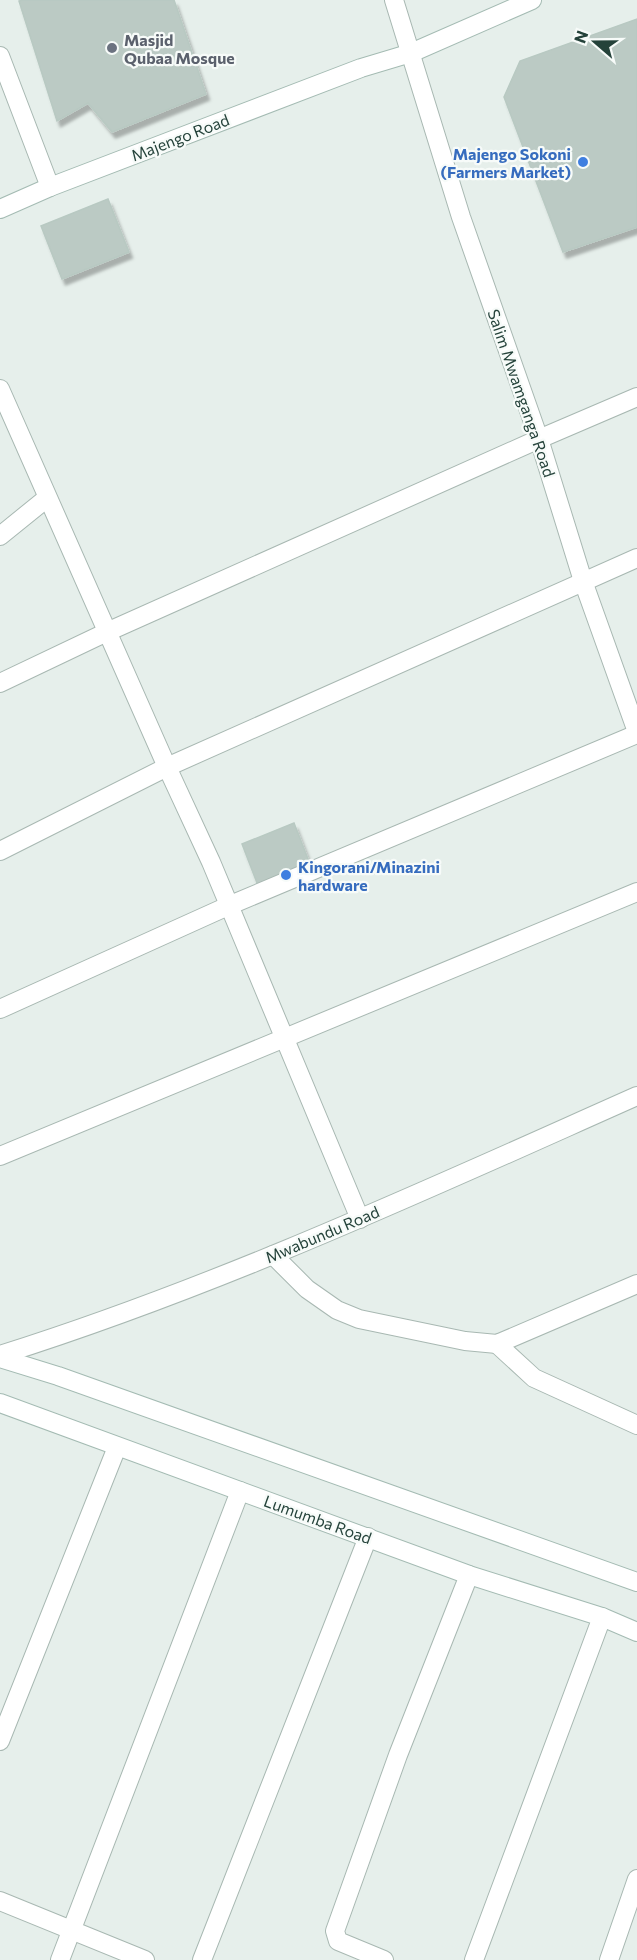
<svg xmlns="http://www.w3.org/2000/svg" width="637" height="1960" viewBox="0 0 637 1960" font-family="Commissioner,sans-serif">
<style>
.building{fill:#bbcac4;stroke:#b8c9c2;stroke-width:1.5;filter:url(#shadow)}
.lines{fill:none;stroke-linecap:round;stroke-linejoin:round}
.street-casing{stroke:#a8b8b2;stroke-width:20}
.secondary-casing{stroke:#a4bbb3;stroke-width:20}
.street{stroke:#fff;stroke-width:18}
.secondary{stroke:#fff;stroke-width:18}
.worship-dot{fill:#6b7280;stroke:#f7fbf9;stroke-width:2}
.shop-dot{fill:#3f7fe0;stroke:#f7fbf9;stroke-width:2}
.labels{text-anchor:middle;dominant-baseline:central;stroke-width:4.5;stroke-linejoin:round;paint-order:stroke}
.worship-label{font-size:16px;font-weight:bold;fill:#5b616d;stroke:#f7fbf9;text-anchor:start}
.street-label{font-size:16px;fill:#24423a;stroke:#f7fbf9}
.shop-label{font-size:16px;font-weight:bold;fill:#366cbe;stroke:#f7fbf9;text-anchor:end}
</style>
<defs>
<filter id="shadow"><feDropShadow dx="3.5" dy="6" stdDeviation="1.5" flood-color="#0004"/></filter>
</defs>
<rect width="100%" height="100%" fill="#e6efeb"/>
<g class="building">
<path d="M23,0H174L206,94L112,132L88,103L57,121L19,1Z"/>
<path d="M637,19V227L563,252L504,97L520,61Z"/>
<path d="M108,199L129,252L62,279L41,226Z"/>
<path d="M294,823L311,867L259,888L242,844Z"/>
</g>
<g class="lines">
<defs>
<g id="street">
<path d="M394,0L461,217L539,439L583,581L637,732"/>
<path d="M0,56L50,187"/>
<path d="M0,389L167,767L211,862L360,1219"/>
<path d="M0,536L47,498"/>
<path d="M0,683L107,632L539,439L637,397"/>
<path d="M0,851L167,767L637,558"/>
<path d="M0,1009L228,906L637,734"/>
<path d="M0,1156L637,892"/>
<path d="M273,1255L307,1289L337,1310L359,1319L465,1341L497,1344L637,1284"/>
<path d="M497,1344L534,1378L637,1425"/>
<path d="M0,1355C219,1286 428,1189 637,1096"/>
<path d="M0,1741L117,1447"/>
<path d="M0,1901L145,1960"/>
<path d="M60,1960L240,1491"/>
<path d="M202,1960L368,1537"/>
<path d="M384,1960L338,1941L335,1931L398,1755L469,1575"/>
<path d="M474,1960L602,1617"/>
<path d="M609,1960L637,1879"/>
</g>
<g id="secondary">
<path d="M0,209L50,187L361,68L411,53L532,0"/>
<path d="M0,1358L58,1376L637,1582"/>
<path d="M0,1403L469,1575L602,1617L637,1632"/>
</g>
</defs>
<use href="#street" class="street-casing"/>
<use href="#secondary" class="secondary-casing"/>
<use href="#street" class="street"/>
<use href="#secondary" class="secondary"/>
</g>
<circle class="worship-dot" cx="112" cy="48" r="6"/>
<g class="shop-dot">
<circle cx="583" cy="162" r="6"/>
<circle cx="286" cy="875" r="6"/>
</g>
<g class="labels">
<g class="worship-label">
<text x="124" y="39">Masjid<tspan x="124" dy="18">Qubaa Mosque</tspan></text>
</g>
<g class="street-label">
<text transform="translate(180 137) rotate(-21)">Majengo Road</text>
<text transform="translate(522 393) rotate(71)">Salim Mwamganga Road</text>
<text transform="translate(322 1234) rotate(-23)">Mwabundu Road</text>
<text transform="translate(318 1519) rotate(20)">Lumumba Road</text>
</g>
<g class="shop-label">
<text x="571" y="153">Majengo Sokoni<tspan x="571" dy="18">(Farmers Market)</tspan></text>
<text x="298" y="866" text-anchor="start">Kingorani/Minazini<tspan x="298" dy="18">hardware</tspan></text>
</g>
</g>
<g transform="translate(595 42) rotate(290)" stroke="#f7fbf9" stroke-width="4.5" paint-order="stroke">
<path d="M0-4.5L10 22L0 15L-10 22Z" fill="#24423a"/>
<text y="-9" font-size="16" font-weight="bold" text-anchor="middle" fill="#24423a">N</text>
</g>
</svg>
